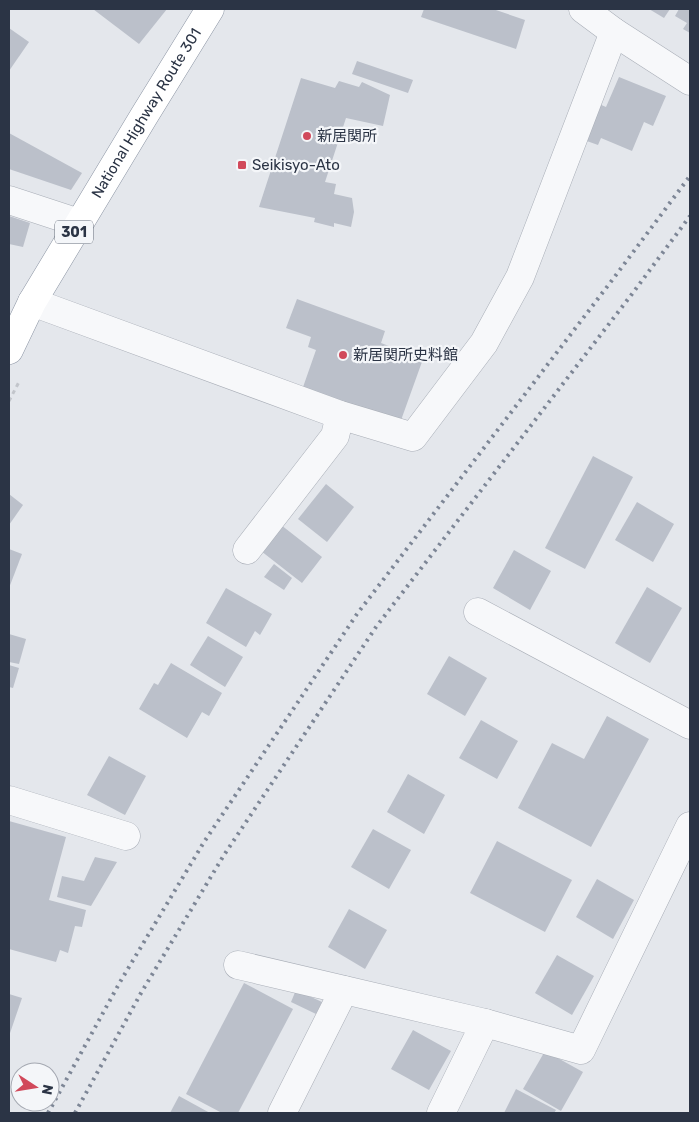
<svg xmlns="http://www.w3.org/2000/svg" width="699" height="1122" viewBox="0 0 699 1122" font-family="Rubik,'Noto Sans JP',sans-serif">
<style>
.building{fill:#bbc0ca}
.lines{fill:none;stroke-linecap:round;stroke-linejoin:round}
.minor-casing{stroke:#a9aeb7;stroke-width:29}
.highway-casing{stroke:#8b94a3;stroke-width:29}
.path{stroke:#c2c5cb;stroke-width:3;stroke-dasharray:4 4;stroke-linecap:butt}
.minor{stroke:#f7f8fa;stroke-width:28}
.highway{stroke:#fff;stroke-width:28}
.rail{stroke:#7d8696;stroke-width:4;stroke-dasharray:2.5 5;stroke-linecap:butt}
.poi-dot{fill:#d1495b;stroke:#f4f6f9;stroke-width:2}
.labels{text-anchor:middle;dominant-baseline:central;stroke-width:4.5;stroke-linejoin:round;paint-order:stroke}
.shield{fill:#f4f6f9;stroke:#676e7b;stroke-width:1}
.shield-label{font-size:14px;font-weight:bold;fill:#2b3445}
.street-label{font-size:15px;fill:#2b3445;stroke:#f4f6f9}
.poi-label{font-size:15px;fill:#2b3445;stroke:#f4f6f9;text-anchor:start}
</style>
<rect width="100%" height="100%" fill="#e4e7ec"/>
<g class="building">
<path d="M93,9H167L139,44Z"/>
<path d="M424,9H493L525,20L516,49L421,17Z"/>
<path d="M649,9H670L664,18Z"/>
<path d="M679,9H690V33L683,29L687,23L675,16Z"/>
<path d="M9,28L29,42L9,71Z"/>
<path d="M357,61L413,80L408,93L352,74Z"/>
<path d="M619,77L666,96L653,126L644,122L632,151L601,138L598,145L584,140L599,104L606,107Z"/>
<path d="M301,78L335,88L339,81L359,87L362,82L390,95L383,126L346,118L325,182L336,184L334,194L352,198L354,212L351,227L334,223V227L314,222L315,218L259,207Z"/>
<path d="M9,133L82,173L71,190L9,169Z"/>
<path d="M9,216L30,223L23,247L9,244Z"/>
<path d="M297,299L385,331L381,343L423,359L400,423L302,390L316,350L308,347L311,337L286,328Z"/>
<path d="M593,456L633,477L585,569L545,548Z"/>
<path d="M326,484L354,507L327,542L298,519Z"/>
<path d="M9,494L23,505L9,525Z"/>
<path d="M637,502L674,524L653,562L615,540Z"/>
<path d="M281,525L322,557L302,583L261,551Z"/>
<path d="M9,549L22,554L9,588Z"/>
<path d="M514,550L551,571L530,610L493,588Z"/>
<path d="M274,564L292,578L284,590L264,577Z"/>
<path d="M647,587L682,608L650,663L615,643Z"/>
<path d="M226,588L272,614L260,635L255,631L246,647L206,623Z"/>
<path d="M9,634L26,639L19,664L9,662Z"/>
<path d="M208,636L243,657L225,687L190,665Z"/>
<path d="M449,656L487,678L465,716L427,694Z"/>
<path d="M171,663L222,693L209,716L202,712L187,738L139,709L154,683L158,685Z"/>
<path d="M9,665L19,668L13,688L9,687Z"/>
<path d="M607,716L649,739L591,847L518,808L552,743L584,759Z"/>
<path d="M481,720L518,741L497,779L459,758Z"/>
<path d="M109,756L146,776L125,815L87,795Z"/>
<path d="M408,774L445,795L424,834L387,812Z"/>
<path d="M9,821L66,837L49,900L86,910L82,927L75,926L68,953L60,950L56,962L9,949Z"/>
<path d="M373,829L411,850L389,889L351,867Z"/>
<path d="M497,841L572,880L545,932L470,893Z"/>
<path d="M95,857L117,862L91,906L57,897L62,876L84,881Z"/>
<path d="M597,879L634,900L613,939L576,917Z"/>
<path d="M349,909L387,930L365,969L328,947Z"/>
<path d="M557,955L594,976L572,1015L535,993Z"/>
<path d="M244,983L293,1009L238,1113H222L186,1094Z"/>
<path d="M296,990L322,1002L316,1014L291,1002Z"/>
<path d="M9,994L22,998L9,1036Z"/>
<path d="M413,1030L451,1051L429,1090L391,1069Z"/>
<path d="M545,1051L583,1072L561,1111L523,1089Z"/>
<path d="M516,1089L556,1110L554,1113H504Z"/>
<path d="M179,1096L210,1113H170Z"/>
</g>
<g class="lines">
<defs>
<g id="minor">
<path d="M583,9L614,32L690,81"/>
<path d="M9,200L79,223"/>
<path d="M32,302L340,415L413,437L484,343L520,277L614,32"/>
<path d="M247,550L335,436L340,415"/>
<path d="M478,612L690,725"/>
<path d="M9,800L126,836"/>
<path d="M238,965L485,1023"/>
<path d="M282,1113L344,990"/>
<path d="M441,1113L485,1023L581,1050L690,826"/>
</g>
<g id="highway">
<path id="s1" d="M9,350L32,302L144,116L210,9"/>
</g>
</defs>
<use href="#minor" class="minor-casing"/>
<use href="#highway" class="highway-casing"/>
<path class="path" d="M9,401L20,380"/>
<use href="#minor" class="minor"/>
<use href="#highway" class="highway"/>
<g class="rail">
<path d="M48,1113L120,982L204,842L357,614L613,279L690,176"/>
<path d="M75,1113L141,993L224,855L376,627L632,294L690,216"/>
</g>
</g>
<g class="poi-dot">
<circle cx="307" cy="136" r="5"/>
<rect x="237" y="160" width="10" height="10" rx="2.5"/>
<circle cx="343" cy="355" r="5"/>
</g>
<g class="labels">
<rect class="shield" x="55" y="220.5" width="38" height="23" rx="4"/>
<g class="shield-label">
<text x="74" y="232">301</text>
</g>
<g class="street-label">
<text stroke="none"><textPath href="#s1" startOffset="274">National Highway Route 301</textPath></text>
</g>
<g class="poi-label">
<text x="317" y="136">新居関所</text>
<text x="252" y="165">Seikisyo-Ato</text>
<text x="353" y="355">新居関所史料館</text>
</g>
</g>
<rect width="699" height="1122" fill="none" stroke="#2b3445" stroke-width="20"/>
<g transform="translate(35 1087) rotate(102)"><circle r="24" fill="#f4f6f9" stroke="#a4a8b1"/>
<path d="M0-4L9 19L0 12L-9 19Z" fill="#d1495b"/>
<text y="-8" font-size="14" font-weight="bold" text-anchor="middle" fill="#2b3445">N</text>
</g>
</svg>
